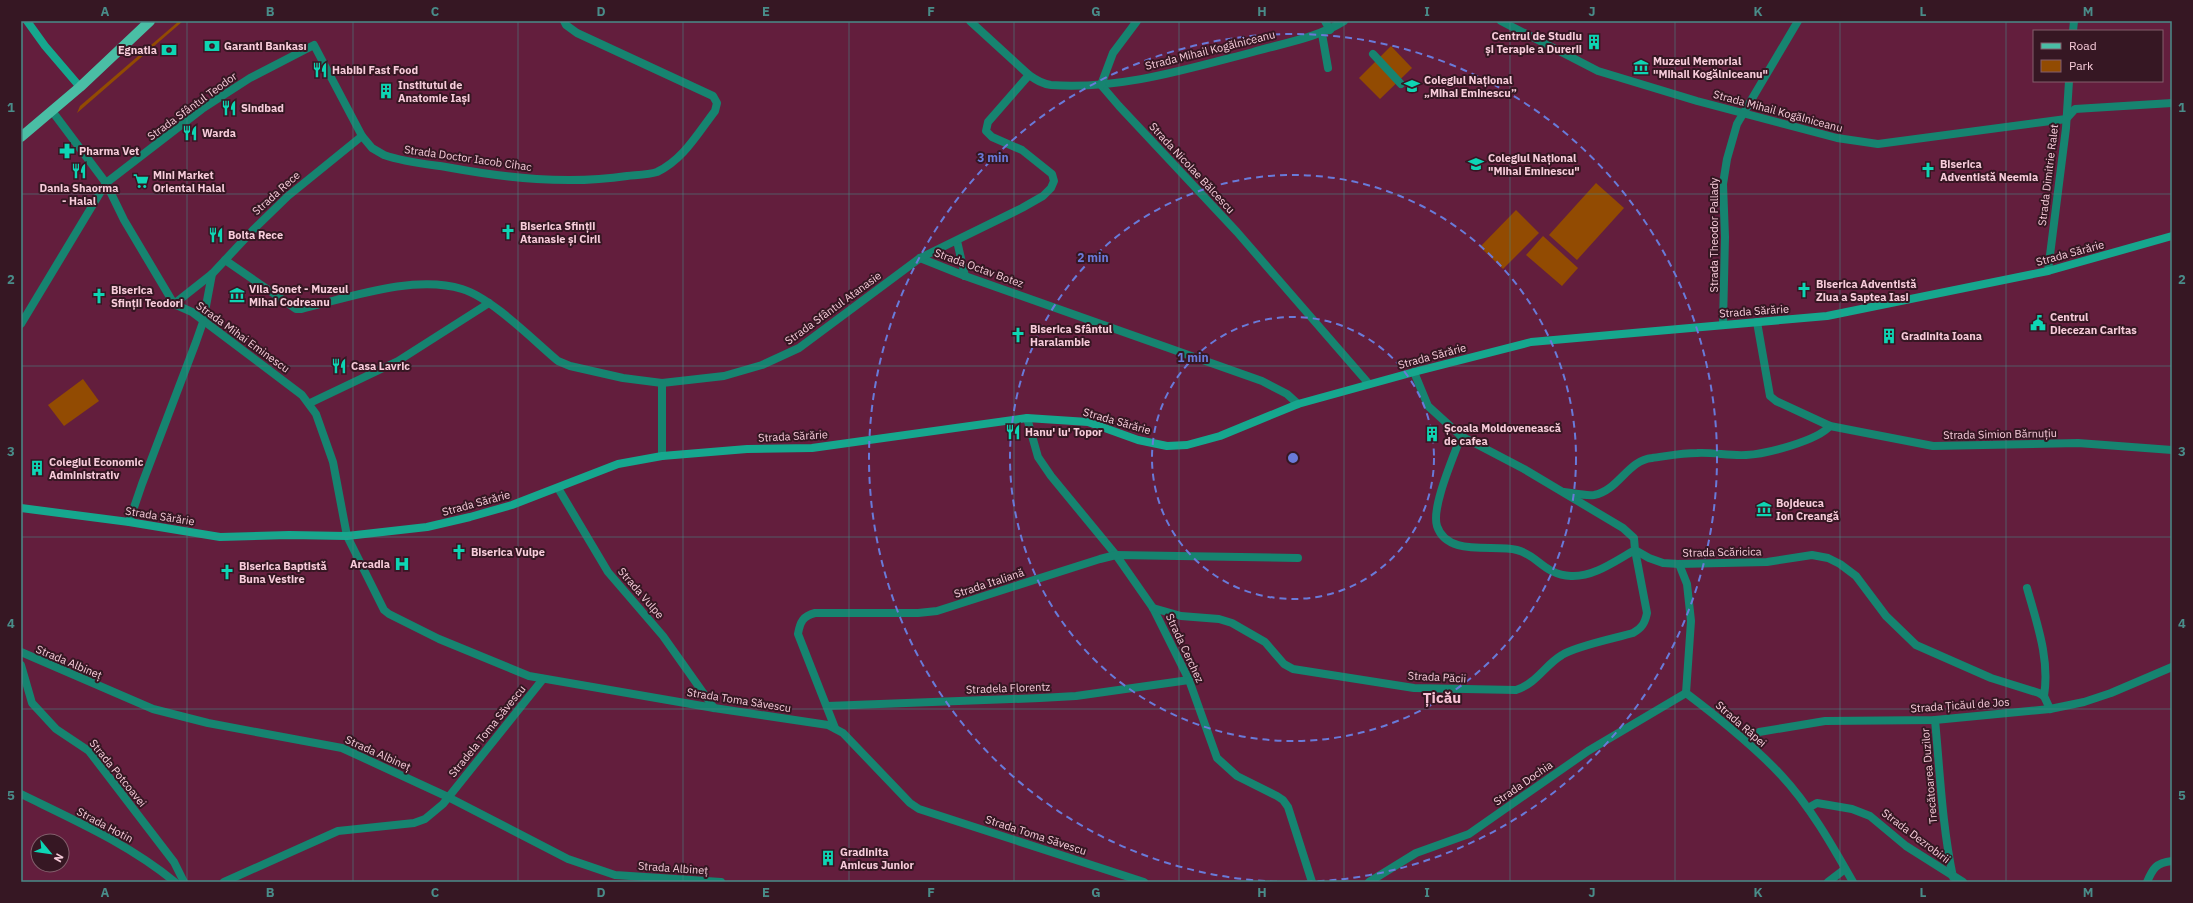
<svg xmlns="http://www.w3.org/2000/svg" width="2193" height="903" viewBox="0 0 2193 903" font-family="'IBM Plex Sans',sans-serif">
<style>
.green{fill:#924b02}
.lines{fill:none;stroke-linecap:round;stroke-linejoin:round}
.street{stroke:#168470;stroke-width:8}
.secondary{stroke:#16a78e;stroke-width:8}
.primary{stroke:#4abea5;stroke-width:10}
.grid{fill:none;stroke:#498c89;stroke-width:1;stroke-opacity:0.55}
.ring{fill:none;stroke:#697ad9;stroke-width:2;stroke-dasharray:7 5}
.labels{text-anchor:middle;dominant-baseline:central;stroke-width:4;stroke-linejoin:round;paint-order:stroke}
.poi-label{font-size:11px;font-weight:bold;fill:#f7ccda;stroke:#361723;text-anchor:start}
.street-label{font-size:11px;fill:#f7ccda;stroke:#361723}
.district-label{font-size:15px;font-weight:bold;fill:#f7c3d5;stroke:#361723}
.centre{fill:#697ad9;stroke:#361723;stroke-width:2}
.ring-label{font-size:12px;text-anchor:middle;font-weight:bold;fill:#697ad9;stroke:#361723;stroke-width:4;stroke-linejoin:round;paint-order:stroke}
.neatline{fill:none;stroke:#498c89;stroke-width:1.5}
.grid-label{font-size:13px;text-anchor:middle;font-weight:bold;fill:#498c89}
</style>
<rect width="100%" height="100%" fill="#631e3d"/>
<g class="green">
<path d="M179,21H183L77,113L80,106Z"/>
<path d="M1391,46L1412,68L1380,99L1359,78Z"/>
<path d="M1596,183L1624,208L1577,260L1549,235Z"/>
<path d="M1516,210L1539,233L1503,269L1480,247Z"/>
<path d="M1543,236L1578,268L1562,286L1526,255Z"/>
<path d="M83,379L99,401L64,426L48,405Z"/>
</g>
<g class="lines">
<g class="street">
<path d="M970,21L1029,75C1036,80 1042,84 1051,85C1120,90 1187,69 1253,52C1284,43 1317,38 1344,21"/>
<path d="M1325,21L1330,30"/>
<path d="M1501,21L1598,71L1697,101L1837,138L1878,144L2066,119L2075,109L2172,103"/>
<path d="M2073,31L2074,21"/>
<path d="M1322,34L1328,68"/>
<path d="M1373,54L1401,84"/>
<path d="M1101,85L1119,106L1237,232L1369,384"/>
<path d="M1101,85L1113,53L1137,21"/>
<path d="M52,111L106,183L124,220L174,304L192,312L302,395L316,414L333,462L347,536L384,610L389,614L439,639L529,676L714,708L828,725L843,733L910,803L919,809L1144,882"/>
<path d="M957,241L965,276"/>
<path d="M920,258L965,276L1262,381L1287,394L1298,404"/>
<path d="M225,260L296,309H301C348,298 414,274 462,289C492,298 533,340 558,361L570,366L623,378L662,383L724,376L762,365L799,348L920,258L1022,208L1043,196L1051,188L1054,181L1052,174L1022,150L992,137L986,131L988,122L1029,75"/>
<path d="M2048,271L2066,128L2069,81"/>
<path d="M174,304L212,274L254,229L288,196L362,136"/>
<path d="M1757,322L1770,396L1776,401L1830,426L1933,446L2078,443L2172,450"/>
<path d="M21,324L106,183L202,109L250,78L314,45L362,136L372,148L384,155C404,162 425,164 446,167C506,178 567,185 627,176C636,175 648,175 657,172C683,160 698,133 715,111L717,103L713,96L577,33L566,25L564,21"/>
<path d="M1723,324L1725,237L1723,184L1727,159L1737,124L1798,21"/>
<path d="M1414,372L1428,406L1461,436L1524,469L1623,528L1634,538L1635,550L1649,558L1663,563L1679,564L1767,562L1812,555L1828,558L1840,564L1856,576L1886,616L1916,645L1991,678L2039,693L2044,696L2050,709"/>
<path d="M310,403L398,361L489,303"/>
<path d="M1027,418L1038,457L1051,476L1116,555L1153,608L1189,680L1217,758L1237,776L1277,796L1283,800L1288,807L1312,882"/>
<path d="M662,456V383"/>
<path d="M558,488L608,572L663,636L714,708"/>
<path d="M1564,492C1573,493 1585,496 1594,495C1618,491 1628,460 1652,458C1667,456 1682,453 1697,453C1713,452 1729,456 1746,455C1766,454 1817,441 1830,426"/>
<path d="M129,522L142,484L196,342L203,322L212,274"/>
<path d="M1679,564L1687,584L1691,621L1686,693C1719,718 1753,745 1781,775C1810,806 1832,845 1853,882"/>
<path d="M2027,588C2037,624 2050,659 2044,696"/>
<path d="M1153,608L1181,616L1219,619L1232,623L1265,642L1284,664L1293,669L1414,688L1516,690C1537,683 1545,665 1562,655C1576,646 1616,638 1633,633C1642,628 1645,623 1647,613L1635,550C1615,561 1594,577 1571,576C1544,575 1538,555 1517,550C1493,544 1447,557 1437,526C1431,507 1454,456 1461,436"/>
<path d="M21,652L153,709L208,723L342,748L448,797L568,859L615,875L721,882"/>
<path d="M21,665L32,703L56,729L89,751L174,862L184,882"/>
<path d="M827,706L1040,698L1076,696L1189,680"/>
<path d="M1935,720C1940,772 1942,825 1953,877"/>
<path d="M835,728L798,634C800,622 803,616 815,613H918L937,611L1100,559L1116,555L1298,558"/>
<path d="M1748,743L1759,732L1825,721L1935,720L2050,709L2084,702L2111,693L2172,667"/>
<path d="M21,794C74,820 129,844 175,882"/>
<path d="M1808,808L1817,803L1852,809L1870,816L1906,846L1963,882"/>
<path d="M224,882L338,831L414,823L425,819L443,804L543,679"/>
<path d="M1369,882L1416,853L1469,834L1588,751L1686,693"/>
<path d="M1828,882L1845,869"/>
<path d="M2147,882C2153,868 2156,863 2172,861"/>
</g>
<g class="secondary">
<path d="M27,21L45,46L80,87"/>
<path d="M21,508L129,522L220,537L289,535L347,536L427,527L470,517L512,505L618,464L662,456L747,449L812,448L1027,418L1088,422L1138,440L1167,446L1187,445L1220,436L1298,404L1414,372L1531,342L1827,316L2048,271L2172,236"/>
</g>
<path class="primary" d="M21,137L80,87L150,21"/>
</g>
<path class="grid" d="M187,21V882M353,21V882M518,21V882M683,21V882M849,21V882M1014,21V882M1179,21V882M1344,21V882M1510,21V882M1675,21V882M1840,21V882M2006,21V882M21,194H2172M21,366H2172M21,537H2172M21,709H2172"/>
<g class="ring">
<circle cx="1293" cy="458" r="141"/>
<circle cx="1293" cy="458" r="283"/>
<path d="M1289 882A424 424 0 1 1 1297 882"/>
</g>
<defs>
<symbol id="building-bare" viewBox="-9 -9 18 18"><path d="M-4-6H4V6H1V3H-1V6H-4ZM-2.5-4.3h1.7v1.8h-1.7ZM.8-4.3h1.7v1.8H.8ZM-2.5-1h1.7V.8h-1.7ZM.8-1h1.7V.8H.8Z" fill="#0ed5b4" stroke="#361723" stroke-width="2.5" paint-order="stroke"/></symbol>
<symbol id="bank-bare" viewBox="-9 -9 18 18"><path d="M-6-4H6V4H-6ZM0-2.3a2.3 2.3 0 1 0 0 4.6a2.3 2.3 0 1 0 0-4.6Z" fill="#0ed5b4" stroke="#361723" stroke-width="2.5" paint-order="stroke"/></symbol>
<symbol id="museum-bare" viewBox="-9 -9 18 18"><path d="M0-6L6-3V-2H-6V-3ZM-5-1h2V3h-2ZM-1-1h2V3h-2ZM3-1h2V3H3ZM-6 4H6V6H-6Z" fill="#0ed5b4" stroke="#361723" stroke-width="2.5" paint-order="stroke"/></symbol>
<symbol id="restaurant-bare" viewBox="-9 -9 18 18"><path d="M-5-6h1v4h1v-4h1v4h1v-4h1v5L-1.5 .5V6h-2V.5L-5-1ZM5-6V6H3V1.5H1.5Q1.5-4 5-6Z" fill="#0ed5b4" stroke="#361723" stroke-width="2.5" paint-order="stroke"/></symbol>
<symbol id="school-bare" viewBox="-9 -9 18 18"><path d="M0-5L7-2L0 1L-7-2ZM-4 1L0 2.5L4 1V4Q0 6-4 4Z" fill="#0ed5b4" stroke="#361723" stroke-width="2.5" paint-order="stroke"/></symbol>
<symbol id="pharmacy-bare" viewBox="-9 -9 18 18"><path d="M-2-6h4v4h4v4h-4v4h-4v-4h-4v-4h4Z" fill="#0ed5b4" stroke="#361723" stroke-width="2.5" paint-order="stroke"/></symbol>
<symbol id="church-bare" viewBox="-9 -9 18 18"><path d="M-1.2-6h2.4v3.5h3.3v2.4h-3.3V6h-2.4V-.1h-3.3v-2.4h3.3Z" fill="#0ed5b4" stroke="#361723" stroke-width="2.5" paint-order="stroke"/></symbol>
<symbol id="supermarket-bare" viewBox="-9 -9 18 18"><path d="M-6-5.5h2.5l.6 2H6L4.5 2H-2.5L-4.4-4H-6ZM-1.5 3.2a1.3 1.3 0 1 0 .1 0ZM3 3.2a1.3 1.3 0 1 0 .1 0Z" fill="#0ed5b4" stroke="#361723" stroke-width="2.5" paint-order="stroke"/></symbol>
<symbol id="civic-bare" viewBox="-9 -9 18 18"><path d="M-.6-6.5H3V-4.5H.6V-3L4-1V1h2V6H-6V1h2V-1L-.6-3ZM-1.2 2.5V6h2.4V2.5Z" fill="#0ed5b4" stroke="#361723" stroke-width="2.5" paint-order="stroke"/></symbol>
<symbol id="hospital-bare" viewBox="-9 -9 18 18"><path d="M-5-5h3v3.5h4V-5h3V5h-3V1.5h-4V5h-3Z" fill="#0ed5b4" stroke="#361723" stroke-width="2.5" paint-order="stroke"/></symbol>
</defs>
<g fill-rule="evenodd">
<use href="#building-bare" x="1583" y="31" width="22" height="22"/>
<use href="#bank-bare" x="201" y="35" width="22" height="22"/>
<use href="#bank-bare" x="158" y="39" width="22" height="22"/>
<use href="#museum-bare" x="1630" y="56" width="22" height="22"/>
<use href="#restaurant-bare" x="309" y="59" width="22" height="22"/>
<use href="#school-bare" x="1401" y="75" width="22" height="22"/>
<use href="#building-bare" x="375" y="80" width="22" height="22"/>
<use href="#restaurant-bare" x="218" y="97" width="22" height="22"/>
<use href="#restaurant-bare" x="179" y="122" width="22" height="22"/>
<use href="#pharmacy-bare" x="56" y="140" width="22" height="22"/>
<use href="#school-bare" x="1465" y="153" width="22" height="22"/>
<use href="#church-bare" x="1917" y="159" width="22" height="22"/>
<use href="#restaurant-bare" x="68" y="160" width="22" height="22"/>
<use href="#supermarket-bare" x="130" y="170" width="22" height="22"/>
<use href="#church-bare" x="497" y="221" width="22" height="22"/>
<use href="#restaurant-bare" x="205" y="224" width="22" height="22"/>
<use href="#church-bare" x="1793" y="279" width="22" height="22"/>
<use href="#museum-bare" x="226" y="284" width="22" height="22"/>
<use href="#church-bare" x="88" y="285" width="22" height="22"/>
<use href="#civic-bare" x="2027" y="312" width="22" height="22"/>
<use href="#church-bare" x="1007" y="324" width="22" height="22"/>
<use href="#building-bare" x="1878" y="325" width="22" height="22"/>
<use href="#restaurant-bare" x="328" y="355" width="22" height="22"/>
<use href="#restaurant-bare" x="1002" y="421" width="22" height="22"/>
<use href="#building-bare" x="1421" y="423" width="22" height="22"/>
<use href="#building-bare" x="26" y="457" width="22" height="22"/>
<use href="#museum-bare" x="1753" y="498" width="22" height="22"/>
<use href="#church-bare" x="448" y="541" width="22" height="22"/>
<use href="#hospital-bare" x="391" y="553" width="22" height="22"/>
<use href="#church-bare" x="216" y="561" width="22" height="22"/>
<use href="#building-bare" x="817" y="847" width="22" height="22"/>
</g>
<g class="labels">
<g class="poi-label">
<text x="1582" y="36" text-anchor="end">Centrul de Studiu<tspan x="1582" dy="13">și Terapie a Durerii</tspan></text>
<text x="224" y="46">Garanti Bankası</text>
<text x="157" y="50" text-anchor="end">Egnatia</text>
<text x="1653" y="61">Muzeul Memorial<tspan x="1653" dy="13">"Mihail Kogălniceanu"</tspan></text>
<text x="332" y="70">Habibi Fast Food</text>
<text x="1424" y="80">Colegiul Național<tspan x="1424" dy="13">„Mihai Eminescu”</tspan></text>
<text x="398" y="85">Institutul de<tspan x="398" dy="13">Anatomie Iași</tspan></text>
<text x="241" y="108">Sindbad</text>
<text x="202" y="133">Warda</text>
<text x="79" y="151">Pharma Vet</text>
<text x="1488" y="158">Colegiul Național<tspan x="1488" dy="13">"Mihai Eminescu"</tspan></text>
<text x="1940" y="164">Biserica<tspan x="1940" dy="13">Adventistă Neemia</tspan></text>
<text x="153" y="175">Mini Market<tspan x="153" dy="13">Oriental Halal</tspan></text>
<text x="79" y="188" text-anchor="middle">Dania Shaorma<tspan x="79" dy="13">- Halal</tspan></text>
<text x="520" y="226">Biserica Sfinții<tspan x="520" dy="13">Atanasie și Ciril</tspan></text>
<text x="228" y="235">Bolta Rece</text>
<text x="1816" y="284">Biserica Adventistă<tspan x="1816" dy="13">Ziua a Saptea Iasi</tspan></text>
<text x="249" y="289">Vila Sonet - Muzeul<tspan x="249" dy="13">Mihai Codreanu</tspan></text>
<text x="111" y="290">Biserica<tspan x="111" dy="13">Sfinții Teodori</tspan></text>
<text x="2050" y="317">Centrul<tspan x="2050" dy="13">Diecezan Caritas</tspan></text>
<text x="1030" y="329">Biserica Sfântul<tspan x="1030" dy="13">Haralambie</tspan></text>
<text x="1901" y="336">Gradinita Ioana</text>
<text x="351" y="366">Casa Lavric</text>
<text x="1444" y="428">Școala Moldovenească<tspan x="1444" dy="13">de cafea</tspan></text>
<text x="1025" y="432">Hanu' lu' Topor</text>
<text x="49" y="462">Colegiul Economic<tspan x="49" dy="13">Administrativ</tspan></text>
<text x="1776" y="503">Bojdeuca<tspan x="1776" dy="13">Ion Creangă</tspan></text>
<text x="471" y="552">Biserica Vulpe</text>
<text x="390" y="564" text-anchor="end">Arcadia</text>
<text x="239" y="566">Biserica Baptistă<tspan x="239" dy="13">Buna Vestire</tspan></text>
<text x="840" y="852">Gradinita<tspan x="840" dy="13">Amicus Junior</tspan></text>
</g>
<g class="street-label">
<text transform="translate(1210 50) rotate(-14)">Strada Mihail Kogălniceanu</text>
<text transform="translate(192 106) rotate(-36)">Strada Sfântul Teodor</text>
<text transform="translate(1778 111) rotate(15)">Strada Mihail Kogălniceanu</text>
<text transform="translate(468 158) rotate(8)">Strada Doctor Iacob Cihac</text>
<text transform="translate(1192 168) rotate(47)">Strada Nicolae Bălcescu</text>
<text transform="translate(2048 175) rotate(-83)">Strada Dimitrie Ralet</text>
<text transform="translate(276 193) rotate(-42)">Strada Rece</text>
<text transform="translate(1714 235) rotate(-90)">Strada Theodor Pallady</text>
<text transform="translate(2070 253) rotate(-15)">Strada Sărărie</text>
<text transform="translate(979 268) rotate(20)">Strada Octav Botez</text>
<text transform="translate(833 308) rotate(-36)">Strada Sfântul Atanasie</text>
<text transform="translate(1754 311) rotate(-4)">Strada Sărărie</text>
<text transform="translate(243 337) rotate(36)">Strada Mihai Eminescu</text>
<text transform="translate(1432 356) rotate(-15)">Strada Sărărie</text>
<text transform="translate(1117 421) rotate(16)">Strada Sărărie</text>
<text transform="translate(2000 434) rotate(-1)">Strada Simion Bărnuțiu</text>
<text transform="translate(793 436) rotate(-3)">Strada Sărărie</text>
<text transform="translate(476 503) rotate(-15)">Strada Sărărie</text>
<text transform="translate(160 516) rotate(9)">Strada Sărărie</text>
<text transform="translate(1722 552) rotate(-1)">Strada Scăricica</text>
<text transform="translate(989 583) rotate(-18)">Strada Italiană</text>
<text transform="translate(641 593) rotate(49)">Strada Vulpe</text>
<text transform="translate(1185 648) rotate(65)">Strada Cerchez</text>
<text transform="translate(69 662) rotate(23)">Strada Albineț</text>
<text transform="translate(1437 677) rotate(3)">Strada Păcii</text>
<text transform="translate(1008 688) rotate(-2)">Stradela Florentz</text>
<text transform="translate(739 700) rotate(9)">Strada Toma Săvescu</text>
<text transform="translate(1960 705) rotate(-4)">Strada Țicăul de Jos</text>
<text transform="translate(1741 724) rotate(41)">Strada Râpei</text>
<text transform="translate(487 731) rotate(-51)">Stradela Toma Săvescu</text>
<text transform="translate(378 753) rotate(24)">Strada Albineț</text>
<text transform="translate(118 773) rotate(51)">Strada Potcoavei</text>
<text transform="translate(1929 776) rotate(-95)">Trecătoarea Duzilor</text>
<text transform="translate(1523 783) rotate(-35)">Strada Dochia</text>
<text transform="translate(105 825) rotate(28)">Strada Hotin</text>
<text transform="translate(1036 835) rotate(18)">Strada Toma Săvescu</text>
<text transform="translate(1916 836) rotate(37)">Strada Dezrobirii</text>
<text transform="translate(673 868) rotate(4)">Strada Albineț</text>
</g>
<g class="district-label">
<text x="1442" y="697">Țicău</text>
</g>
</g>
<circle cx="1293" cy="458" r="6" class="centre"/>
<g class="ring-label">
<text x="993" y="162">3 min</text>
<text x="1093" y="262">2 min</text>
<text x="1193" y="362">1 min</text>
</g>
<rect width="2193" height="903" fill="none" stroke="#361723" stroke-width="44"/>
<rect x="2033" y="30" width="130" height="52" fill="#361723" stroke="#835f6c"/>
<rect x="2041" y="43" width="20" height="6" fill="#4abea5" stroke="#835f6c"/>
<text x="2069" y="50" font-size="12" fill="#f7ccda">Road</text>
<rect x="2041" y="60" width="20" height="12" fill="#924b02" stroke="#835f6c"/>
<text x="2069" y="70" font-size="12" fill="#f7ccda">Park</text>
<g transform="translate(50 853) rotate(119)"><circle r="19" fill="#361723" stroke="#835f6c"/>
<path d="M0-3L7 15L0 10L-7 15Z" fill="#0ed5b4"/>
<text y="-6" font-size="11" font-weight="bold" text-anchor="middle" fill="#f7ccda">N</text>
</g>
<rect x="22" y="22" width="2149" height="859" class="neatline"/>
<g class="grid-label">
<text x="105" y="16">A</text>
<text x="270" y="16">B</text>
<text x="435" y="16">C</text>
<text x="601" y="16">D</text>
<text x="766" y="16">E</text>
<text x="931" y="16">F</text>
<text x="1096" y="16">G</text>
<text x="1262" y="16">H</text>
<text x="1427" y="16">I</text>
<text x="1592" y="16">J</text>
<text x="1758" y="16">K</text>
<text x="1923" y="16">L</text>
<text x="2088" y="16">M</text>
<text x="11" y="112">1</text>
<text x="2182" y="112">1</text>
<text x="11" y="284">2</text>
<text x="2182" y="284">2</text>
<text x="11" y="456">3</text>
<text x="2182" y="456">3</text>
<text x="11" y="628">4</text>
<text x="2182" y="628">4</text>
<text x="11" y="800">5</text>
<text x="2182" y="800">5</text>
<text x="105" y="897">A</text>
<text x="270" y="897">B</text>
<text x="435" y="897">C</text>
<text x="601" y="897">D</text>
<text x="766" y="897">E</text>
<text x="931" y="897">F</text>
<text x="1096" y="897">G</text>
<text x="1262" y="897">H</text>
<text x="1427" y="897">I</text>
<text x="1592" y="897">J</text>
<text x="1758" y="897">K</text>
<text x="1923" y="897">L</text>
<text x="2088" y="897">M</text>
</g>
</svg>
